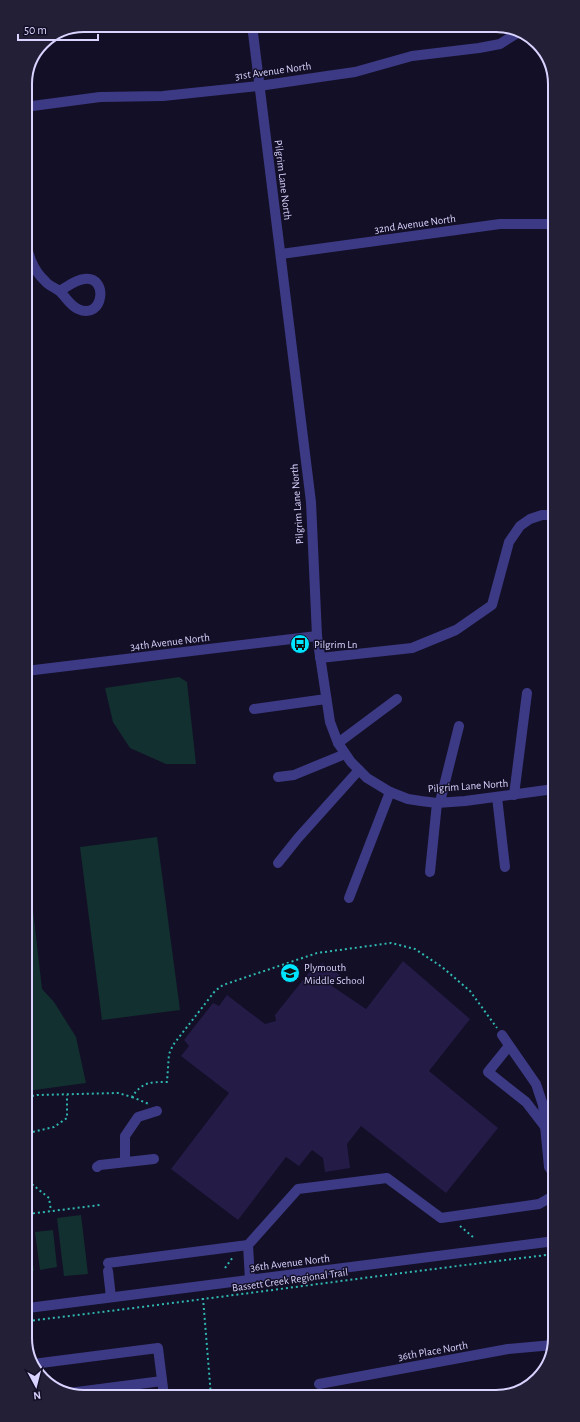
<svg xmlns="http://www.w3.org/2000/svg" width="580" height="1422" viewBox="0 0 580 1422" font-family="'Alegreya Sans',sans-serif">
<style>
.green{fill:#12302f}
.building{fill:#241b47}
.lines{fill:none;stroke-linecap:round;stroke-linejoin:round}
.path{stroke:#2fb8b0;stroke-width:2;stroke-dasharray:2 3;stroke-linecap:butt}
.minor{stroke:#3d3a85;stroke-width:10}
.labels{text-anchor:middle;dominant-baseline:central;stroke-width:3;stroke-linejoin:round;paint-order:stroke}
.street-label{font-size:11px;fill:#d9d4ff;stroke:#130f26}
.poi-label{font-size:11px;fill:#d9d4ff;stroke:#130f26;text-anchor:start}
.rim{fill:none;stroke:#d9d4ff;stroke-width:2}
</style>
<rect width="100%" height="100%" fill="#130f26"/>
<g class="green">
<path d="M179,677L187,682L196,764H166L130,748L113,722L105,688Z"/>
<path d="M157,837L180,1010L102,1020L80,847Z"/>
<path d="M27,858L42,989L54,1002L76,1037L86,1083L27,1091Z"/>
<path d="M81,1215L88,1274L64,1276L57,1218Z"/>
<path d="M53,1230L57,1267L40,1270L35,1232Z"/>
<path d="M28,1233L34,1271H28Z"/>
</g>
<path class="building" d="M403,961L470,1019L429,1071L498,1128L446,1193L361,1126L347,1144L350,1168L325,1172L323,1158L312,1150L299,1166L286,1157L238,1220L171,1169L229,1093L181,1056L189,1046L184,1040L213,1003L219,1006L227,995L265,1024L276,1021L275,1015L311,970L314,973L322,963L340,975L332,986L366,1009Z"/>
<g class="lines">
<g class="path">
<path d="M27,1097L37,1095L118,1093L132,1097C142,1082 150,1082 167,1082L169,1054L173,1045L215,991L223,985L317,953L391,943L415,949L442,967L470,991L497,1028"/>
<path d="M132,1097L149,1104"/>
<path d="M28,1133L54,1127L67,1118V1095"/>
<path d="M28,1181L49,1198L51,1211"/>
<path d="M28,1214L100,1205"/>
<path d="M460,1226L473,1237"/>
<path d="M225,1268L233,1257"/>
<path d="M203,1298L211,1396"/>
<path d="M28,1321C204,1300 379,1275 555,1254"/>
</g>
<g class="minor">
<path d="M252,25L311,502L317,636L330,722L338,743L351,762L367,778L390,792L408,799L421,801L437,803L465,801L554,789"/>
<path d="M25,107L100,97L163,96L259,86L327,76L355,72L412,56L479,48L500,44L519,32"/>
<path d="M25,237C28,254 32,269 45,281C48,285 53,287 58,290C65,295 69,305 78,309C104,321 109,275 84,279C75,280 67,287 59,291"/>
<path d="M281,254L500,224H552"/>
<path d="M320,658L412,648L456,630L492,605L509,542L520,526L530,519L542,515H553"/>
<path d="M26,671L317,636"/>
<path d="M254,709L326,699"/>
<path d="M338,743L397,699"/>
<path d="M278,777L294,775L345,754"/>
<path d="M514,795L527,693"/>
<path d="M497,797L505,867"/>
<path d="M440,802L459,726"/>
<path d="M278,863L298,838L359,770"/>
<path d="M430,872L437,803"/>
<path d="M349,898L390,792"/>
<path d="M502,1035L536,1084L543,1105L549,1167L555,1175"/>
<path d="M509,1046L488,1072L526,1102L546,1128"/>
<path d="M125,1162V1136L138,1117L157,1111"/>
<path d="M97,1167L100,1165L154,1159"/>
<path d="M248,1245L250,1280"/>
<path d="M108,1263L248,1245L298,1189L387,1178L441,1218L539,1204L555,1195"/>
<path d="M108,1271L111,1297"/>
<path d="M28,1308L555,1241"/>
<path d="M33,1364L158,1348L164,1396"/>
<path d="M319,1384L508,1349L553,1345"/>
<path d="M69,1393L162,1381"/>
</g>
</g>
<defs>
<symbol id="bus-disc" viewBox="-11 -11 22 22"><circle r="9.5" fill="#00e5ff" stroke="#130f26"/><path d="M-5-6H5V4H4V6H2V4H-2V6H-4V4H-5ZM-3.5-4V0h7V-4ZM-3.5 1.2v1.5H-2V1.2ZM2 1.2v1.5H3.5V1.2Z" fill="#111"/></symbol>
<symbol id="school-disc" viewBox="-11 -11 22 22"><circle r="9.5" fill="#00e5ff" stroke="#130f26"/><path d="M0-5L7-2L0 1L-7-2ZM-4 1L0 2.5L4 1V4Q0 6-4 4Z" fill="#111"/></symbol>
</defs>
<g fill-rule="evenodd">
<use href="#bus-disc" x="289" y="633" width="22" height="22"/>
<use href="#school-disc" x="279" y="962" width="22" height="22"/>
</g>
<g class="labels">
<g class="street-label">
<text transform="translate(273 71) rotate(-8)">31st Avenue North</text>
<text transform="translate(283 180) rotate(83)">Pilgrim Lane North</text>
<text transform="translate(415 224) rotate(-8)">32nd Avenue North</text>
<text transform="translate(297 504) rotate(-94)">Pilgrim Lane North</text>
<text transform="translate(170 642) rotate(-7)">34th Avenue North</text>
<text transform="translate(468 786) rotate(-4)">Pilgrim Lane North</text>
<text transform="translate(290 1263) rotate(-7)">36th Avenue North</text>
<text transform="translate(290 1280) rotate(-8)">Bassett Creek Regional Trail</text>
<text transform="translate(433 1351) rotate(-10)">36th Place North</text>
</g>
<g class="poi-label">
<text x="314" y="644">Pilgrim Ln</text>
<text x="304" y="967">Plymouth<tspan x="304" dy="13">Middle School</tspan></text>
</g>
</g>
<path d="M0 0H580V1422H0ZM84 32H496A52 52 0 0 1 548 84V1338A52 52 0 0 1 496 1390H84A52 52 0 0 1 32 1338V84A52 52 0 0 1 84 32Z" fill="#231f37" fill-rule="evenodd"/>
<path class="rim" d="M84 32H496A52 52 0 0 1 548 84V1338A52 52 0 0 1 496 1390H84A52 52 0 0 1 32 1338V84A52 52 0 0 1 84 32Z"/>
<g transform="translate(36 1386) rotate(173)" stroke="#130f26" stroke-width="3" paint-order="stroke">
<path d="M0-3L7 15L0 10L-7 15Z" fill="#d9d4ff"/>
<text y="-6" font-size="11" font-weight="bold" text-anchor="middle" fill="#d9d4ff">N</text>
</g>
<path d="M18 34v6h80v-6" fill="none" stroke="#d9d4ff" stroke-width="2"/>
<text x="24" y="34" font-size="12" fill="#d9d4ff" stroke="#130f26" stroke-width="3" paint-order="stroke">50 m</text>
</svg>
